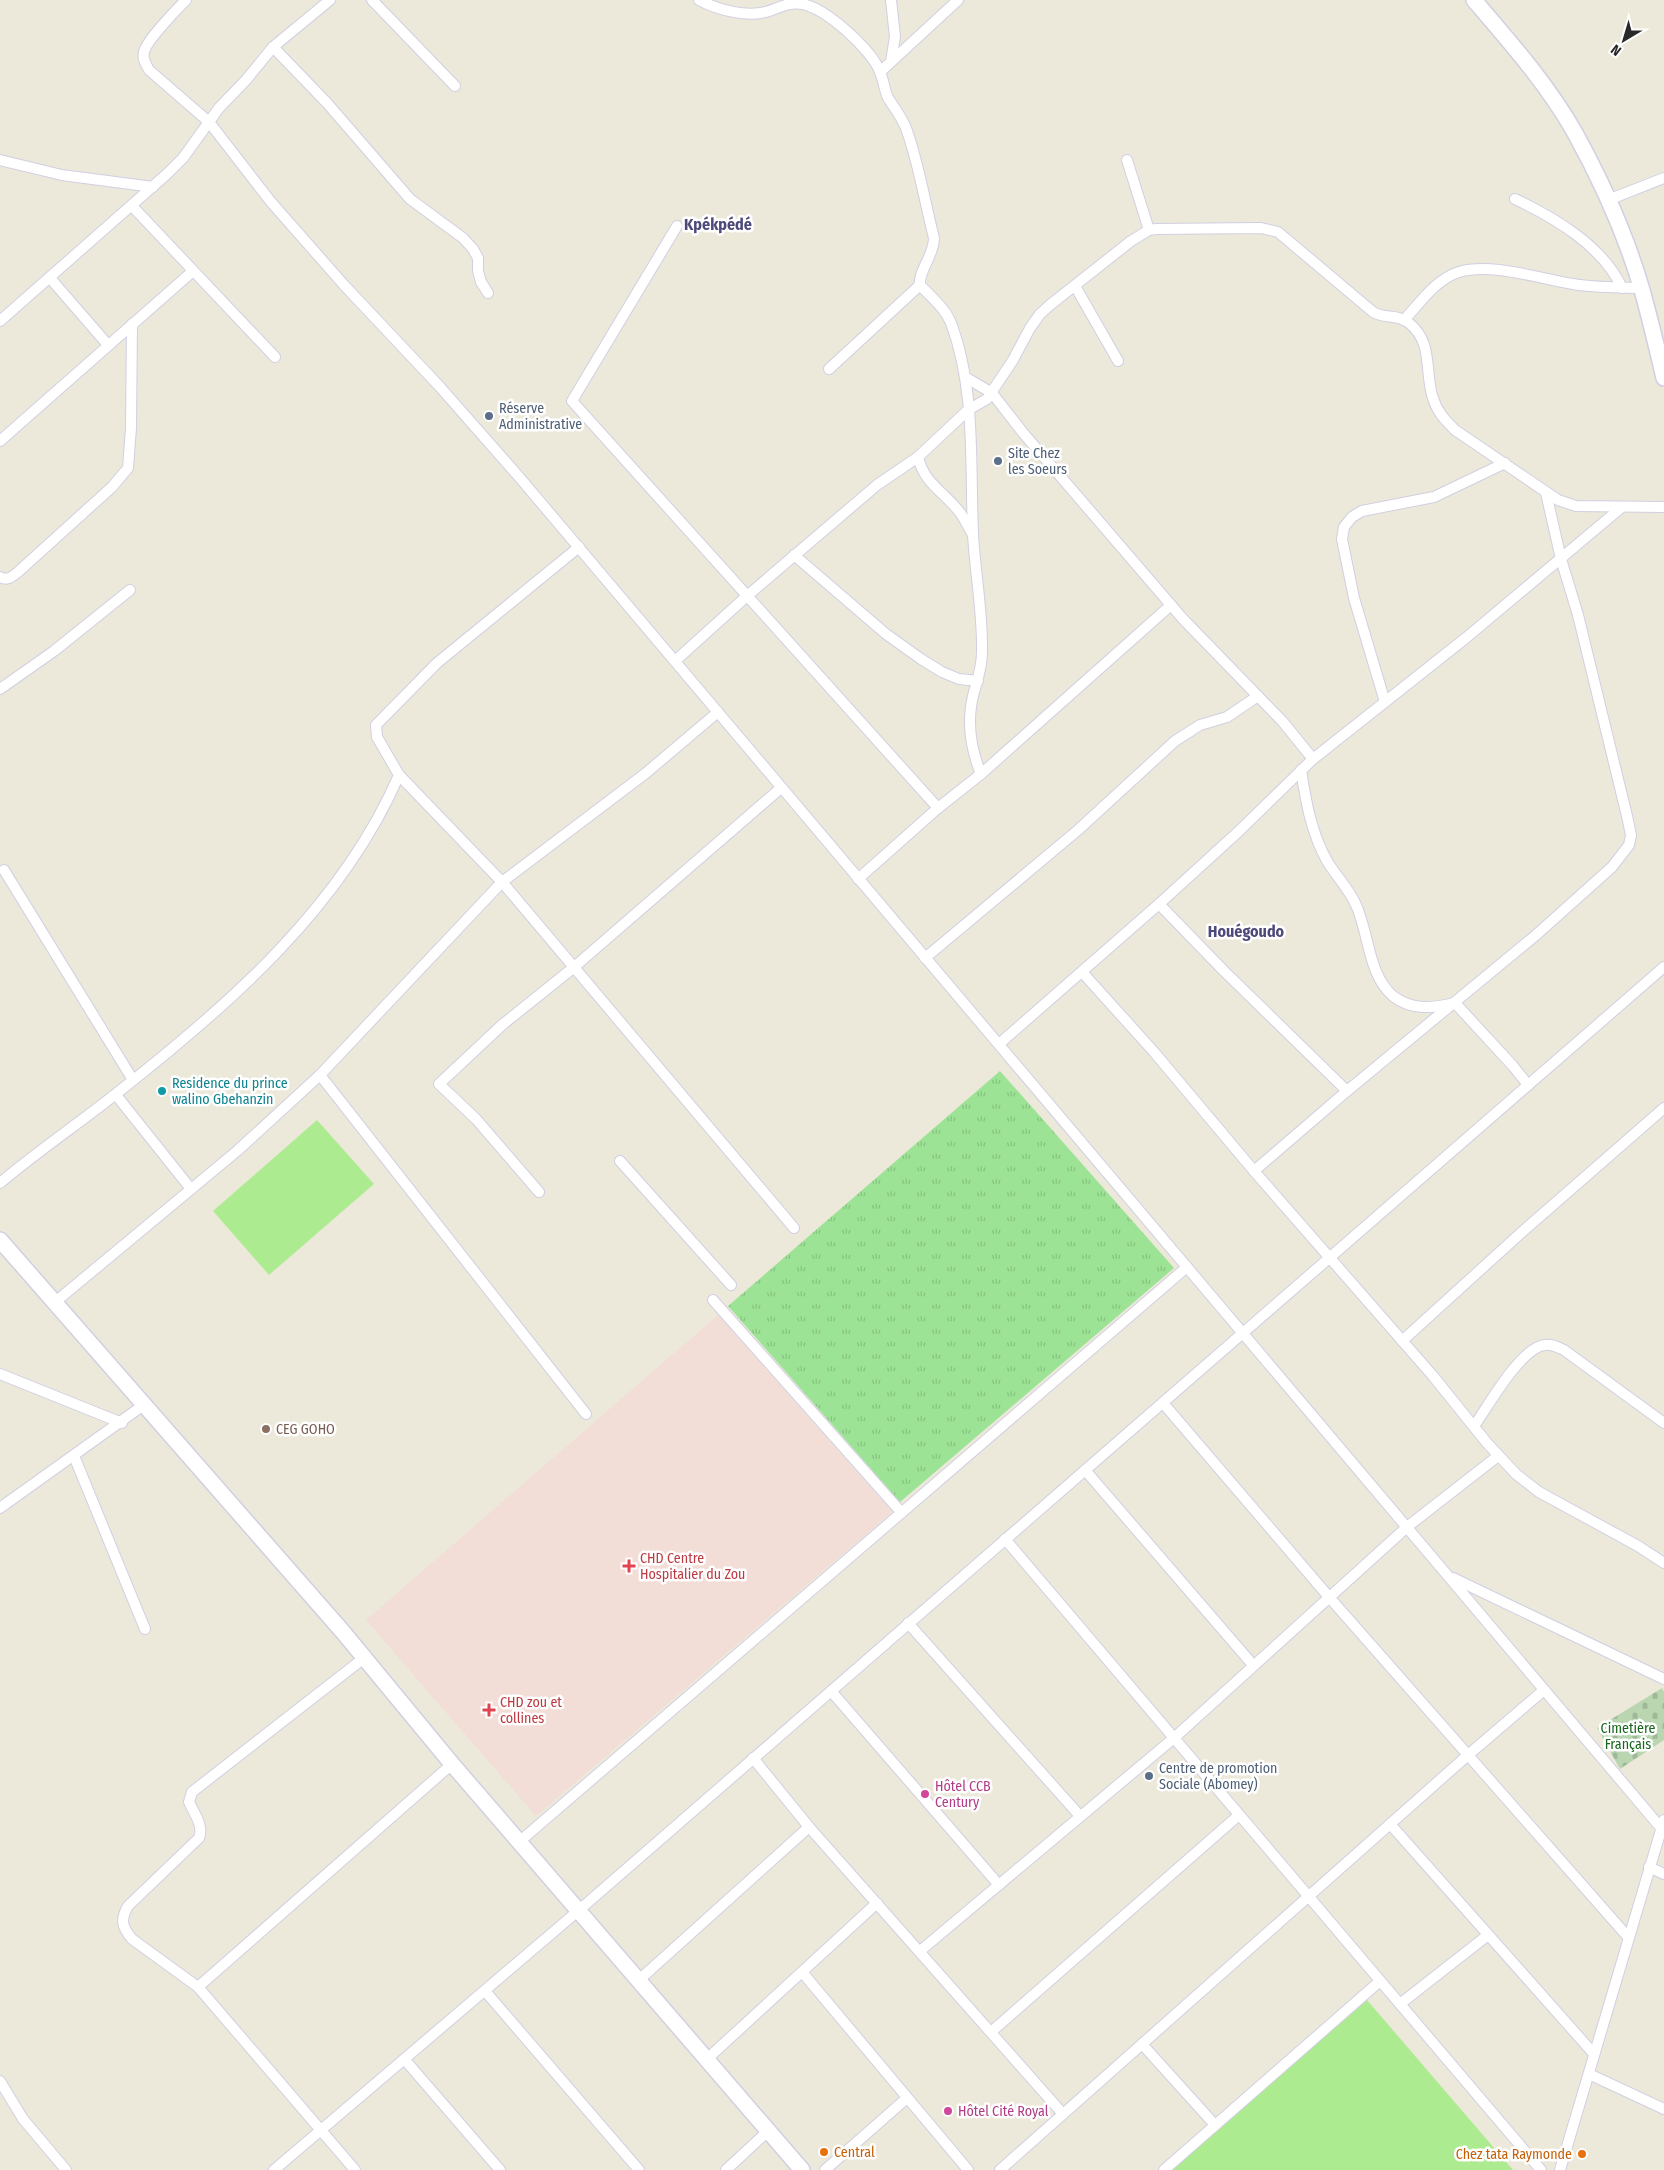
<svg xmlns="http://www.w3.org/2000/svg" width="1664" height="2170" viewBox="0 0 1664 2170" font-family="'Fira Sans Condensed',sans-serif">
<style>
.medical{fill:#f3ddd7}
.grass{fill:url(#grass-tufts)}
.cemetery{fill:url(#cemetery-stones)}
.pitch{fill:#adeb91}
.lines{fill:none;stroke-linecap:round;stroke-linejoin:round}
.street-casing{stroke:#d1cfe2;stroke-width:12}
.secondary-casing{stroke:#d1cfe2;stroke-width:18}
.street{stroke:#fff;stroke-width:10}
.secondary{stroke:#fff;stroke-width:15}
.service-dot{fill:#5c6f8a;stroke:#fff;stroke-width:2}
.culture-dot{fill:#0f9aa8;stroke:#fff;stroke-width:2}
.education-dot{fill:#8d6e63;stroke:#fff;stroke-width:2}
.health-dot{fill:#e0444e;stroke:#fff;stroke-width:2}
.hotel-dot{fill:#d1479c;stroke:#fff;stroke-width:2}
.food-dot{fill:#e8710a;stroke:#fff;stroke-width:2}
.labels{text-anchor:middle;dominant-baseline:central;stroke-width:5;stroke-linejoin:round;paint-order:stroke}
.service-label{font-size:14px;fill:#4e5e75;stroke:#fff;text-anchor:start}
.culture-label{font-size:14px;fill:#0d838f;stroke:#fff;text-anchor:start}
.education-label{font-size:14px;fill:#785e54;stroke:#fff;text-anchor:start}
.health-label{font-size:14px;fill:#be3a42;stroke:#fff;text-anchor:start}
.park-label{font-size:14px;fill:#18661c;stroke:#fff}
.hotel-label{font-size:14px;fill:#b23c85;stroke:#fff;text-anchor:start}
.food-label{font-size:14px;fill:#c56008;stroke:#fff;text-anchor:start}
.quarter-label{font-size:16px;font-weight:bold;fill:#4d497a;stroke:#fff}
</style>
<defs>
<pattern id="grass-tufts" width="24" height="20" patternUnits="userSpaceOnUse" patternTransform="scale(1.25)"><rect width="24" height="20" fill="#9ce395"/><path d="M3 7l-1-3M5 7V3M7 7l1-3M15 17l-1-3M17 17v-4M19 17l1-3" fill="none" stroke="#86c380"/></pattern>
<pattern id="cemetery-stones" width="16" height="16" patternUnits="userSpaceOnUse" patternTransform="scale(1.25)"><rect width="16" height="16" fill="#b9d6b1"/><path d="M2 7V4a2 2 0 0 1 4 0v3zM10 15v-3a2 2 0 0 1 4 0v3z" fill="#9fb898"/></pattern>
</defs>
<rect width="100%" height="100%" fill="#ece9da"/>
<path class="medical" d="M718,1315L892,1512L536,1816L366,1620Z"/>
<path class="grass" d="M1000,1071L1174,1268L900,1502L728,1306Z"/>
<path class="cemetery" d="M1662,1688L1664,1692V1740L1620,1769L1597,1728Z"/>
<g class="pitch">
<path d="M317,1120L374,1184L269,1275L213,1211Z"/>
<path d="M1367,2000L1513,2170H1169Z"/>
</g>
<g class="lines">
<defs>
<g id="street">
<path d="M186,0C177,9 146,41 144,52C142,59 146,64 149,70L209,122L271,202L344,285L440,387L520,478L1661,1828"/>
<path d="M372,0L455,86"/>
<path d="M699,0C718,10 748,18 769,11C781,7 788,2 802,4C826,8 872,50 880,72C884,81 884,89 888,98C895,109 903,118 907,131C919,165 925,203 934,238C934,256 918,271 920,285C931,297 945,308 951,323C976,390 970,465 973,534C975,573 983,613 982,652C982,667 978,678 974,692C966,721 970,747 981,774"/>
<path d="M273,47L327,103L410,199L463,238L473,249L478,258V271L481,282L488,293"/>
<path d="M891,61L895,37L891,0"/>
<path d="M880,72L958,0"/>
<path d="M0,160L62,175L153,187"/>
<path d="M1127,160L1149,230"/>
<path d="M1515,199C1555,218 1603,246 1622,288"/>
<path d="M1608,200L1664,178"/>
<path d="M132,206L275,357"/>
<path d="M677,226L572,401L938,808"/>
<path d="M50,278L108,345"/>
<path d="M1075,286L1118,361"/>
<path d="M1404,320C1420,303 1436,279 1459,272C1491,262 1540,279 1573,284C1595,288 1619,287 1642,288"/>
<path d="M0,321L168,173L183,158L219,108L246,80L273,47L330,0"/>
<path d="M829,369L920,285"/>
<path d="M965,377L992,393L1024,434L1183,619L1283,722L1313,759"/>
<path d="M0,441L193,271"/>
<path d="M918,457C924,484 946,493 961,514C965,520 969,528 973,535"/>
<path d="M794,555L886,634L921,659L942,672L959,679L978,681"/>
<path d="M0,577C7,581 12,577 18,572L112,487L128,468L131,428L132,324"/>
<path d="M675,661L747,596L877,485L918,457L968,410L987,399L1013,360L1030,328L1040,314L1050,305L1131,241L1149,230L1156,229L1261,228L1278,232L1373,312C1384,319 1398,314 1409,323C1434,343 1424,372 1433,398C1437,412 1445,420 1455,430L1558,500L1576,506L1664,507"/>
<path d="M0,689L54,651L130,590"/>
<path d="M1385,702L1354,598L1342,539L1344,527L1352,517L1362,511L1434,497L1505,463"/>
<path d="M718,712L646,773L502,882L794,1228"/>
<path d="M1301,770C1306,802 1311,832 1327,861C1336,876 1349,889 1356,905C1369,933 1368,975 1393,996C1412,1011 1433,1008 1455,1003L1513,1066L1528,1085"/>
<path d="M4,870L133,1080"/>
<path d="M858,879L938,808L981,774L1171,605"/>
<path d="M1159,904L1224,971L1347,1091"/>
<path d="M925,958L1078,830L1175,741L1200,725L1227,717L1258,696"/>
<path d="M1082,972L1154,1052L1254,1171L1433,1376L1487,1443L1516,1474L1539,1492L1638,1546L1664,1563"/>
<path d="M999,1044L1159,904L1238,832L1313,759L1467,637L1622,507"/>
<path d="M320,1075L586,1414"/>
<path d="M116,1095L191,1189"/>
<path d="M620,1161L731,1285"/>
<path d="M1254,1171L1347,1091L1536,935L1612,867L1629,845L1631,835L1627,816L1578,615L1561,559L1546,493"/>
<path d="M0,1183C38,1151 78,1124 117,1093C228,1006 342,907 399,775"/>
<path d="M539,1192L476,1119L439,1084L502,1025L573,968L781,788"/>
<path d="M713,1300L901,1512"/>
<path d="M54,1303L237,1151L320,1075L502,882L399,775L377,737L376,725L437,663L579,547"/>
<path d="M1402,1341L1522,1232L1664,1108"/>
<path d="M0,1374L122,1423"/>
<path d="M1163,1403L1329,1597L1628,1937"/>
<path d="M1474,1426C1489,1405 1515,1358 1538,1347C1547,1342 1555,1346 1564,1350L1664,1423"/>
<path d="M74,1456L145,1629"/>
<path d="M1085,1470L1253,1665"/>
<path d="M0,1508L145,1404"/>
<path d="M1005,1539L1541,2170"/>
<path d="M1453,1578L1664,1679"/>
<path d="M908,1623L1080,1816"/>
<path d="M831,1691L999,1885"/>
<path d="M753,1758L809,1827L1063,2114"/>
<path d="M1390,1824L1594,2054"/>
<path d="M519,1842L1187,1267"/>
<path d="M1649,1867L1664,1874"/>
<path d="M920,1951L1174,1738L1407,1527L1498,1456"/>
<path d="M802,1972L968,2170"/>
<path d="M639,1980L809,1827"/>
<path d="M198,1987L452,1764"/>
<path d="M485,1991L639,2170"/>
<path d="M1400,2004L1488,1935"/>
<path d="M991,2032L1239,1815"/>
<path d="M1142,2044L1215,2125"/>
<path d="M707,2059L877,1903"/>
<path d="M405,2060L500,2170"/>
<path d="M1589,2074L1664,2109"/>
<path d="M0,2081L23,2119L66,2170"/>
<path d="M274,2170L578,1911L1664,967"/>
<path d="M355,2170L198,1987L132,1939C122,1927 120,1920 128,1906L199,1838C204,1826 194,1813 189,1802L192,1792L364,1658"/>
<path d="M726,2170L768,2131"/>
<path d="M825,2170L907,2098"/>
<path d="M1000,2170L1468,1755L1544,1690"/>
<path d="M1164,2170L1380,1981"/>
<path d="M1560,2170L1664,1820"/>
</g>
<g id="secondary">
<path d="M1474,0C1510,42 1548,85 1575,133C1602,182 1626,235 1642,290C1650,319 1657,348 1664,378"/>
<path d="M0,1240L343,1632L452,1764L802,2170"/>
</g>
</defs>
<use href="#street" class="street-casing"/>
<use href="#secondary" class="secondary-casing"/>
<use href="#street" class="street"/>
<use href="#secondary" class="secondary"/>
</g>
<g class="service-dot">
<circle cx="489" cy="416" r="5"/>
<circle cx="998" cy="461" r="5"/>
<circle cx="1149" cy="1776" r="5"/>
</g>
<circle class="culture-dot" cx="162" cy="1091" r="5"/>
<circle class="education-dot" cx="266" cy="1429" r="5"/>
<g class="health-dot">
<path d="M626.5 1558.5h5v5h5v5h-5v5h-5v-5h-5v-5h5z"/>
<path d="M486.5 1702.5h5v5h5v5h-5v5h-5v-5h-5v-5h5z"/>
</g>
<g class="hotel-dot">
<circle cx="925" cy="1794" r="5"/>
<circle cx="948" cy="2111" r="5"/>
</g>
<g class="food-dot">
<circle cx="824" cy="2152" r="5"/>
<circle cx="1582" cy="2154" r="5"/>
</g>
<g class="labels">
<g class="service-label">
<text x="499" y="408">Réserve<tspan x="499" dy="16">Administrative</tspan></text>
<text x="1008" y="453">Site Chez<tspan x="1008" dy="16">les Soeurs</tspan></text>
<text x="1159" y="1768">Centre de promotion<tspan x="1159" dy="16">Sociale (Abomey)</tspan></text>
</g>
<g class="culture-label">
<text x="172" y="1083">Residence du prince<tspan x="172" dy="16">walino Gbehanzin</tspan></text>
</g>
<g class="education-label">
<text x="276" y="1429">CEG GOHO</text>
</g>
<g class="health-label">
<text x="640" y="1558">CHD Centre<tspan x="640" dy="16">Hospitalier du Zou</tspan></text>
<text x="500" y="1702">CHD zou et<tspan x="500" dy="16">collines</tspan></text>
</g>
<g class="park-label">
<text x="1628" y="1728">Cimetière<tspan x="1628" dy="16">Français</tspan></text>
</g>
<g class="hotel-label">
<text x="935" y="1786">Hôtel CCB<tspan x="935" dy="16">Century</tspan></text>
<text x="958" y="2111">Hôtel Cité Royal</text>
</g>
<g class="food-label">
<text x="834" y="2152">Central</text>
<text x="1572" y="2154" text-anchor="end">Chez tata Raymonde</text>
</g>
<g class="quarter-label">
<text x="718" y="224">Kpékpédé</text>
<text x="1246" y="931">Houégoudo</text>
</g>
</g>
<g transform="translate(1624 40) rotate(218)" stroke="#ffffff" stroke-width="4" paint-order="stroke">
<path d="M0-4L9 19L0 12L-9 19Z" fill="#292929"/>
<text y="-8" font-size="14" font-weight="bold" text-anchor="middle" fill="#292929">N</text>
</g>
</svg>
